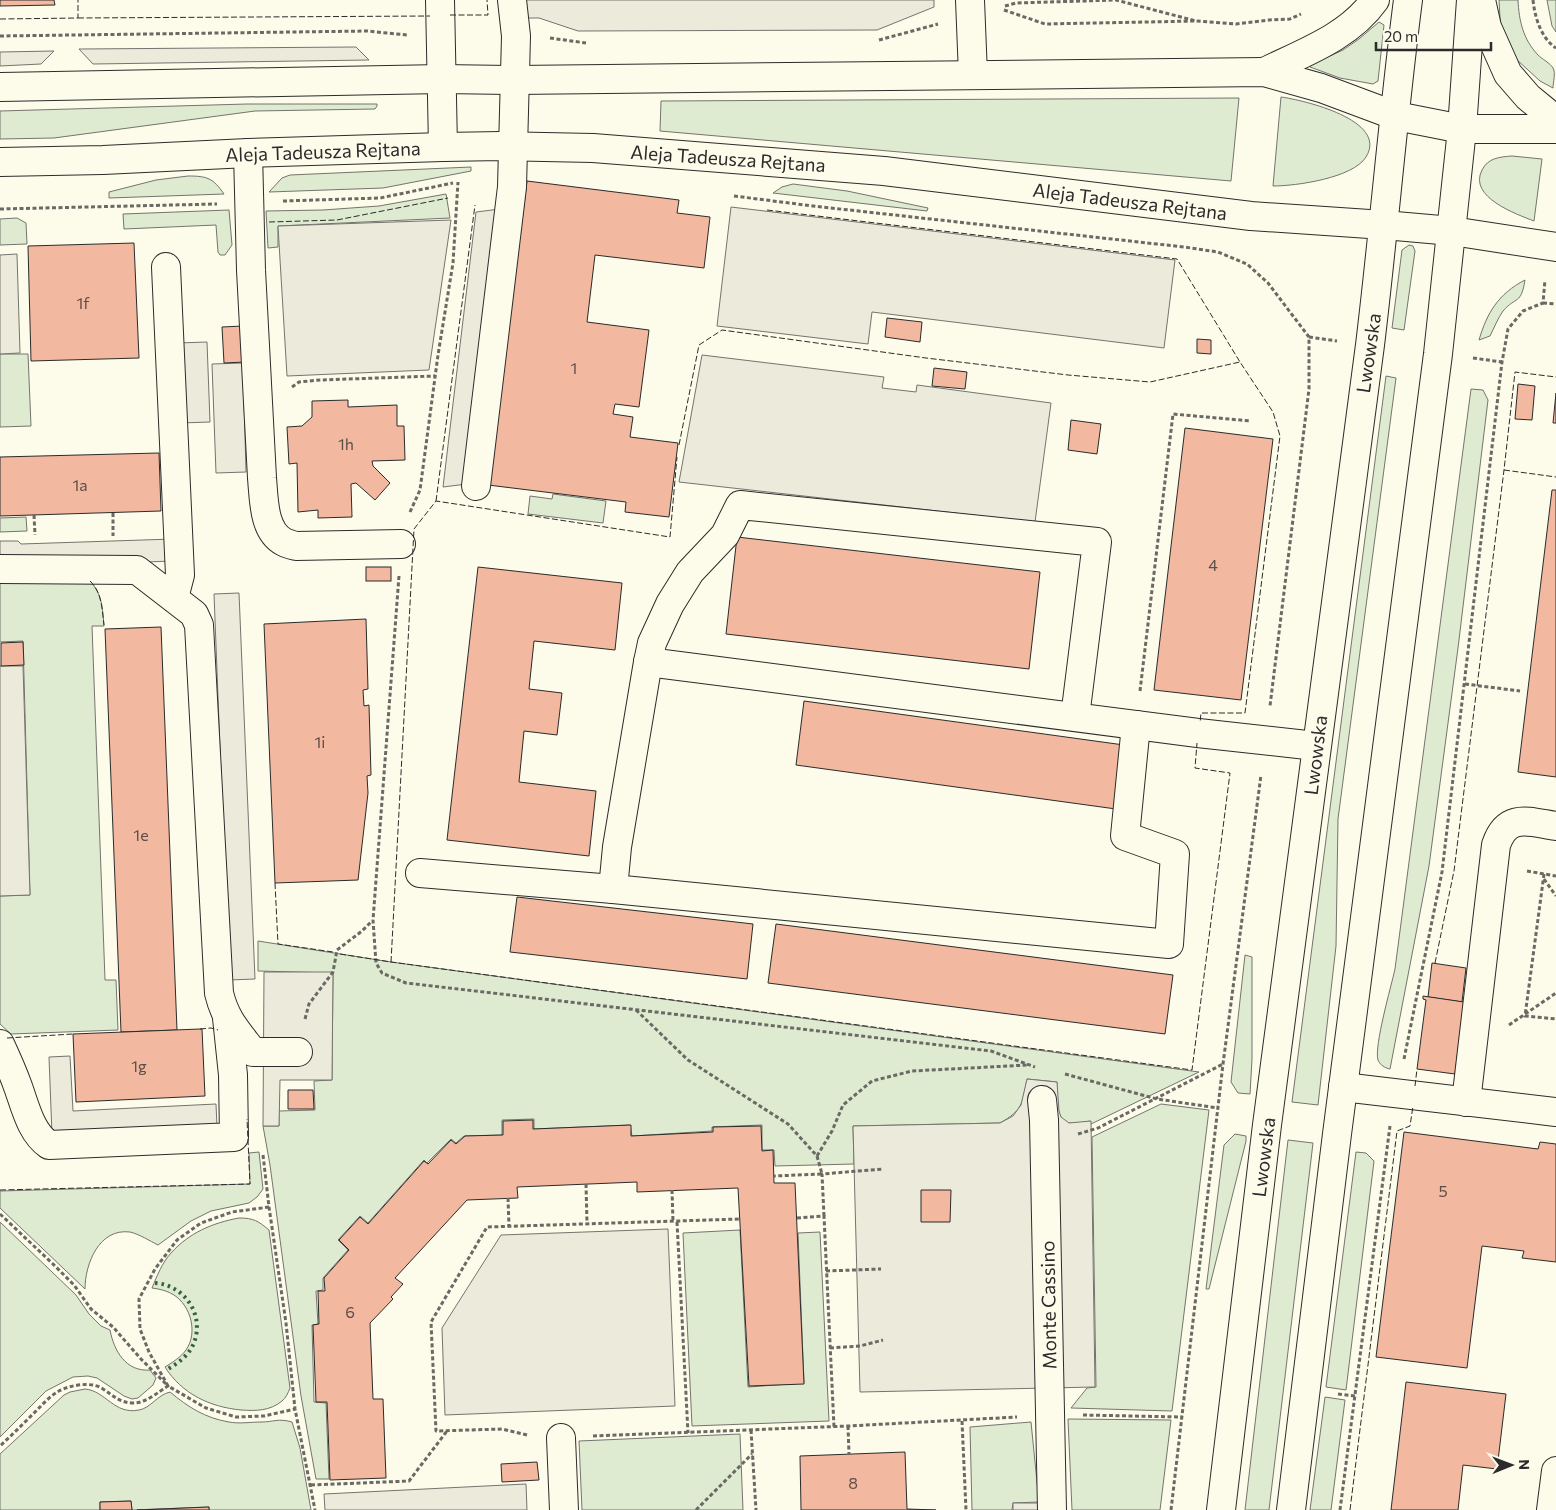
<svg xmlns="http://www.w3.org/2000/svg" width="1556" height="1510" viewBox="0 0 1556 1510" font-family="Commissioner,sans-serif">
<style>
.green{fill:#deebd1;stroke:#74746e}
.parking{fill:#eceadb;stroke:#74746e}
.building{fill:#f2b8a0;stroke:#2b2b2b}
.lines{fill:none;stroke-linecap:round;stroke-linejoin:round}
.minor-casing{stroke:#2b2b2b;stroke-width:30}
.major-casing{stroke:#2b2b2b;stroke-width:30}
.path{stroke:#6a6964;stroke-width:3;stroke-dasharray:4 2.5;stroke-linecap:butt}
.minor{stroke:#fdfbea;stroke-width:28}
.major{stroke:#fdfbea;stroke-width:28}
.hedge{stroke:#34623c;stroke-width:4;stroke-dasharray:2.5 4;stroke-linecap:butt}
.fence{stroke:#2b2b2b;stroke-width:1;stroke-dasharray:6 2.5;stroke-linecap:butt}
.labels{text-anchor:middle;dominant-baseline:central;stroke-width:4;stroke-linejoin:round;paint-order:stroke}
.number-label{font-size:16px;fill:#5d4e48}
.street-label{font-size:19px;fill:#2b2b2b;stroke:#fdfbea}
</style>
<rect width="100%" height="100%" fill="#fdfbea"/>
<g class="green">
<path d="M1499,0H1518C1519,21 1523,39 1538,55C1542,59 1550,63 1553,68C1556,73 1553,82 1553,88L1540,81L1516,59L1502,33L1500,18Z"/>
<path d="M1547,0H1556V32L1552,26Z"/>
<path d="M1379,22L1384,25L1378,81L1373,84L1340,78L1310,67V65L1343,50L1359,39Z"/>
<path d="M1281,97C1303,100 1389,120 1366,157C1353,178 1296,186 1273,186Z"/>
<path d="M1239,98L1231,181L660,131L661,101Z"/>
<path d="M247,104H377V106L375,109L255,111L54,138L0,139V111Z"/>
<path d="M1512,156L1542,159L1534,221C1516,214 1468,197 1482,170C1488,158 1499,157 1512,156Z"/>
<path d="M471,167V171L383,188L269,192L282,178L290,175Z"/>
<path d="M188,176C207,176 213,178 224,194L109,198V192L156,180Z"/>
<path d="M793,184L847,191L928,208L927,211L773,193L782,187Z"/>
<path d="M446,194L450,218L278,226V247L268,248L266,211L323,210L379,206Z"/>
<path d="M229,210L232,245L225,255H220L218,252L216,225L124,229L123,214Z"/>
<path d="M17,218L26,223L27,244L0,245V219Z"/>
<path d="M1409,245L1413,246L1415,251L1404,330L1392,328L1402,250Z"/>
<path d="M1525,280C1521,305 1516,296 1503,311C1498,318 1494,328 1490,336L1479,340C1487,313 1498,294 1525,280Z"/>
<path d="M28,354L31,426L0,427V354Z"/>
<path d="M1386,376L1396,378L1338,819L1336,946L1318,1105L1292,1102Z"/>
<path d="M1471,389L1483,390L1488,400L1458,648L1429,866L1390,1069C1385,1068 1380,1065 1378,1060C1374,1046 1391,987 1395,969Z"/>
<path d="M553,494L606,501L603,523L528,514L530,496L552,499Z"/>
<path d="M26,517L27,531L0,532V518Z"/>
<path d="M86,576C102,594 102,602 104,626H92L105,980H116L118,1030L11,1034L0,1024V896L30,895L23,641L0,642V577Z"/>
<path d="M258,941L391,962L1199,1072L1091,1124L1090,1121C1084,1122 1076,1124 1069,1123C1054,1120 1058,1093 1057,1082L1027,1079C1022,1104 1023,1110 1000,1123L853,1126L854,1164L775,1166L774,1150H762V1125L712,1127V1131L632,1136L630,1125L534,1129V1119L502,1120V1135L464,1136L456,1143L451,1139L427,1163L424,1160L368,1223L360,1216L338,1240L348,1250L323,1278V1290L316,1291L318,1324L312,1325L314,1402L326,1403L329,1479H316L301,1396L270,1165L263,1126H279V1111L315,1110L314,1081L332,1080L333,973L258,971Z"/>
<path d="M1245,955L1252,957V1059L1250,1094L1238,1093L1231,1082Z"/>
<path d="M1161,1104L1209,1110L1172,1411L1071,1408L1087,1388L1096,1387L1092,1137Z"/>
<path d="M1235,1134L1246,1136V1141L1209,1289H1206L1224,1145Z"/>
<path d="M1288,1140L1313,1143L1269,1510H1245Z"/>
<path d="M259,1152L263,1189L257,1197L249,1203L211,1211L191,1221L158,1245C150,1241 139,1234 130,1232C99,1228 85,1264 85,1289L0,1208V1191L250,1184L249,1153Z"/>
<path d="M1356,1152L1366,1153L1374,1161L1346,1390L1326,1387Z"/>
<path d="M239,1218C254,1218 258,1221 269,1230L290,1388C288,1393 286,1398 282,1401C270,1411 256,1411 241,1410C210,1407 182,1394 165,1367C173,1362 181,1357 186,1350C198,1333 191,1306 174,1295C168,1291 160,1289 152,1288C157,1276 162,1263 171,1253C189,1233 212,1223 239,1218Z"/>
<path d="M0,1222L76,1295L89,1314L101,1326L110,1330C114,1351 126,1372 150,1370L156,1378L153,1385L138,1398L132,1399L124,1396L97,1378L88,1376L73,1377L46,1391L0,1437Z"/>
<path d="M740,1230L748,1387L804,1383L798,1233L820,1232L829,1421L692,1426L683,1233Z"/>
<path d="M85,1389C106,1391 114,1415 139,1410C151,1408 157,1395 170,1392C188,1407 205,1418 229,1422C239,1424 251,1422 261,1422C274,1422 278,1418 292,1422L300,1448L311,1510H209V1507L132,1510L131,1501L100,1502V1510H0V1454L64,1395L70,1392Z"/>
<path d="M1325,1397L1345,1400L1331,1510H1310Z"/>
<path d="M1068,1419L1171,1420L1160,1510H1072Z"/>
<path d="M1031,1422L1039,1502L1013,1503L1012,1510H972L970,1427Z"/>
<path d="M740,1434L743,1510H582L579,1441Z"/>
</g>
<g class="parking">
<path d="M526,0H934V7L877,30L578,31L539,18H527Z"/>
<path d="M356,47L369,60L93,64L79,49Z"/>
<path d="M54,51L41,64L0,66V52Z"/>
<path d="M731,207L1175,260L1164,348L872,312L868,344L717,326Z"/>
<path d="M500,209L467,484L443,487L476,212Z"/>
<path d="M451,220L429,370L287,376L278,226Z"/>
<path d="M17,254L20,353L0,354V255Z"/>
<path d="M207,342L210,422L180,423L177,343Z"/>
<path d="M702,355L884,377L882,388L916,392L917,385L1051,403L1035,522L679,482Z"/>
<path d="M243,363L246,472L216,473L212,364Z"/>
<path d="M173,539V561L91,564L0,556V541H18L21,544Z"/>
<path d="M239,593L255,979L229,980L214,594Z"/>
<path d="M0,666H23L30,895L0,896Z"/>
<path d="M264,972H333L332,1080H280L279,1126H263Z"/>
<path d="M70,1056L73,1111L216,1104L217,1127L52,1135L49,1057Z"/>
<path d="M1027,1079L1057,1082L1059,1111L1061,1117L1069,1123L1091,1121L1095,1387L860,1392L853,1126L1000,1123L1013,1116L1021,1105Z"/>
<path d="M668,1229L675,1406L445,1415L442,1328L501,1235Z"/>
<path d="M526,1484L527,1510H325L324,1494Z"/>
<rect x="1013" y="1503" width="27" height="7"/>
</g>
<g class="building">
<path d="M0,0H54L55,5L0,6Z"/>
<path d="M527,181L679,200L677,213L710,217L704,268L595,255L587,322L649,330L639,407L615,404L613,414L633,417L630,437L678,443L669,517L625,512L626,502L488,485Z"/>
<path d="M134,243L139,358L31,361L28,246Z"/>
<path d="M887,318L922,322L920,342L885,337Z"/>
<path d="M243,326L245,362L224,363L222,327Z"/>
<path d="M1197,339L1211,340V354L1197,353Z"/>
<path d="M934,368L967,372L965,389L932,386Z"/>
<path d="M1518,384L1535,386L1532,420L1515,419Z"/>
<path d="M1556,393V423H1553Z"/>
<path d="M348,400V407L397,405V426H404L405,460L372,461L373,466L390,483L375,500L356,483L351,484L352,517L318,518V510L298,512L297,463L289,464L287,427L302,426L312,417V401Z"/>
<path d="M1071,420L1101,424L1097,454L1068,450Z"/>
<path d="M1185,428L1273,439L1241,700L1154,690Z"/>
<path d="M159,453L161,511L0,516V457Z"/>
<path d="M1552,490H1556V777L1518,772Z"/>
<path d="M737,537L1040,572L1029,669L726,634Z"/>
<rect x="366" y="567" width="25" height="14"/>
<path d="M478,567L622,583L615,650L534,641L529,689L562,693L557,735L524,731L519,782L596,791L589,856L447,840Z"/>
<path d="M366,619L368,689L363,690L364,706L369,705L371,775L367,776L368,793L358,880L275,883L264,624Z"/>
<path d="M161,627L177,1030L121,1032L105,629Z"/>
<path d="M23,642L24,665L1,666V643Z"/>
<path d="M804,701L1124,745L1116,809L796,765Z"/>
<path d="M517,897L753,924L747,979L510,952Z"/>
<path d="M776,924L1173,975L1165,1034L768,983Z"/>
<path d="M1432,963L1466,968L1462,1002L1428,997Z"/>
<path d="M1423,996L1464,1002L1455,1074L1417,1069L1426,1000L1423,999Z"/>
<path d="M200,1029H202L205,1096L76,1102L73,1034Z"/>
<path d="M288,1090H313L314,1109H288Z"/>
<path d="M533,1120V1129L631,1125V1136L713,1132V1127L761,1126L762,1151L773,1150L774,1183H795L804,1384L749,1386L738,1188L637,1192V1182L517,1187L518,1198L467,1200L395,1278L403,1284L391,1297L393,1299L370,1323L373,1399H383L386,1478L330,1480L327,1402H316L313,1325L319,1324L318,1291H325L324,1278L349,1250L339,1240L360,1217L368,1224L424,1161L428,1164L451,1140L456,1144L465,1136L503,1135V1121Z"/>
<path d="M1404,1132L1538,1149L1540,1142L1556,1144V1262L1522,1258L1524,1251L1482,1246L1467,1368L1376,1357Z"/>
<path d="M921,1190H951L950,1222H921Z"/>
<path d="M1406,1382L1506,1394L1497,1469L1463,1465L1458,1510H1391Z"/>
<path d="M905,1452L907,1509L936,1510H801L800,1456Z"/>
<path d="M537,1462L539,1480L502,1482L501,1464Z"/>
<path d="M131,1501L132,1510H100V1502Z"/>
<path d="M209,1507V1510H137Z"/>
</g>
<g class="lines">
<defs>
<g id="minor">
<path d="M440,0L443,147"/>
<path d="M970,0L973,75"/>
<path d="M248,153L251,270L262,478C264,499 263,531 284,542C288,544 292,545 296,546L401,544"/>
<path d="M166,267L180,575L174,598"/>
<path d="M476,486L512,187L516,36L512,0"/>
<path d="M0,569L137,570L194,614L199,625L219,993C225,1019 237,1031 253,1052H298"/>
<path d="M648,662L617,847L613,889L1169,944L1175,854L1125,836L1136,725"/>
<path d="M1075,717L1097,542L740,505L725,535L690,572L670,604L652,643L648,662L1198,733L1316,746"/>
<path d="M420,873L613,889"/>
<path d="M0,1044C6,1057 12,1070 17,1084C25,1105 30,1132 49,1145L234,1137L233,1075L227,1018"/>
<path d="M1343,1087L1556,1112"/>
<path d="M1042,1100L1044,1120L1052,1510"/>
<path d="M1466,1102L1496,845C1507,812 1529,822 1556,826"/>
<path d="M561,1438L564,1510"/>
<path d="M1551,1510L1556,1471"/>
</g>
<g id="major">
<path d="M1481,0L1487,27L1508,74L1528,97L1556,120"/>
<path d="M1264,72C1303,53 1349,37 1375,0"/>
<path d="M0,87L442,79L515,80L1264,72L1321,88L1396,116L1462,129H1556"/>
<path d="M0,162L103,160L248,153L443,147L501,146L593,148L884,171L1251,216L1384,225L1452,231L1556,247"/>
<path d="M1221,1510L1267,1125L1370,345C1384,230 1393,115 1408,0"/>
<path d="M1291,1510L1337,1134L1438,354L1462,129L1471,0"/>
</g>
</defs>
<use href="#minor" class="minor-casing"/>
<use href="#major" class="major-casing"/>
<g class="path">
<path d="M1533,0C1535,18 1541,38 1556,48"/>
<path d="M1005,6L1016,3L1116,0L1196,21"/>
<path d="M1004,10L1045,24L1196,21L1236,24L1269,20L1290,19L1301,14"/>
<path d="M0,36L367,31L407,35"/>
<path d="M550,38L586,43"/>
<path d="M879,40L938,24"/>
<path d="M734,196L813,206L1184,247L1218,252L1247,264L1268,283L1309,337V389L1270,706"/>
<path d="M283,201L380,198L453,183"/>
<path d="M0,209L217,204"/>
<path d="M1543,303L1556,304"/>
<path d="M1309,337L1337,341"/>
<path d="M1473,358L1502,362"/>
<path d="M292,387L299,382L320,380L435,376"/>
<path d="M410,512L420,490L438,355L453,263L458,182"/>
<path d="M113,513V536"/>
<path d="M34,515L35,535"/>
<path d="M399,576L373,920L376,963L382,973L406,983L991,1051L1035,1067"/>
<path d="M1465,684L1520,691"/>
<path d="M1140,691L1173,414L1251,421"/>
<path d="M1527,871L1556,876"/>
<path d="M1544,874L1525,1016L1556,1019"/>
<path d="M1544,879L1556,896"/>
<path d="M636,1010L688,1060L788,1124L817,1156L822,1174L774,1176"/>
<path d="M305,1019L309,1004L333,972L337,950L362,931L372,921"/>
<path d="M1509,1025L1556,993"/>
<path d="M1404,1059L1442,872L1502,362L1508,329L1523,311L1543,303L1545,280"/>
<path d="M1065,1074L1157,1099L1218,1108"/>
<path d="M1078,1134L1098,1128L1223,1064"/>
<path d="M263,1155L269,1207L286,1323L295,1409L315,1510"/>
<path d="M817,1156L832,1131L843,1105L872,1081L912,1071L1028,1065"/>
<path d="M586,1184L587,1223"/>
<path d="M672,1190L673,1222"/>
<path d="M508,1198L509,1226"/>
<path d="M269,1207L232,1212L201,1223L177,1240L155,1269L139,1299L140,1329L149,1352L168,1386L206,1408L236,1417L264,1416L295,1409"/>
<path d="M0,1214L53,1264L74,1285L91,1309L113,1327L141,1359L168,1386C158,1392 146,1403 134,1403C120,1403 114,1396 103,1389C92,1381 70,1385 59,1391C50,1396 43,1404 36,1411C24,1423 12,1435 0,1446"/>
<path d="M824,1216L822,1174L883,1169"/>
<path d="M797,1218L824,1216L834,1427"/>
<path d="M677,1222L688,1433"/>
<path d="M826,1271L881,1269"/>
<path d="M830,1348L860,1346L883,1340"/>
<path d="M1338,1394L1355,1396"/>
<path d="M1083,1415L1182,1417"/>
<path d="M962,1421L966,1510"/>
<path d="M848,1426L849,1454"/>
<path d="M751,1430L756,1510"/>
<path d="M527,1435L502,1429L436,1431L431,1322L487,1227L740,1219"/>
<path d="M593,1436L848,1426L1017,1417"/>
<path d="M311,1485L409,1481L447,1431"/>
<path d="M696,1510L752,1454"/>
<path d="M1171,1510L1223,1064L1261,775"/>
<path d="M1340,1510L1390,1126"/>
</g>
<use href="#minor" class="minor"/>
<use href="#major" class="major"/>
<path class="hedge" d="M155,1283C185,1285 206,1316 193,1345C188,1356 178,1363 168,1369"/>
<g class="fence">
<path d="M450,15H488L487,0"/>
<path d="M78,18L430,16"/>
<path d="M0,19L78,18V0"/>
<path d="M767,210L1177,259L1240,362"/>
<path d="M269,222L337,220L448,198"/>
<path d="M679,445L699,345L722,330L926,358L1068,375L1150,382L1240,362L1273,412L1280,436L1245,713H1201L1200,723"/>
<path d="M1504,470L1556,477"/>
<path d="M436,501L475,205"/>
<path d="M90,581C102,592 102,609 104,625"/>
<path d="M275,883L278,944L333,952"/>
<path d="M340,954L391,962L1192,1070L1230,773L1195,768L1197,743"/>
<path d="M391,962L414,529L436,501L670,537L677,457"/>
<path d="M1435,963L1454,871L1504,470L1515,372L1556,377"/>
<path d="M200,1029L211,1028L218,1030"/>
<path d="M7,1038L73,1034"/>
<path d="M1415,1086L1417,1069"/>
<path d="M0,1190L250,1184L247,1119"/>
<path d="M1350,1510L1397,1131L1410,1126L1413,1106"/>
</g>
</g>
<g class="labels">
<g class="number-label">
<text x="83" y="302">1f</text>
<text x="574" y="367">1</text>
<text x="346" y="443">1h</text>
<text x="80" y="484">1a</text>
<text x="1213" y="564">4</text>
<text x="320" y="741">1i</text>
<text x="141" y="834">1e</text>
<text x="139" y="1065">1g</text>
<text x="1443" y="1190">5</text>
<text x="350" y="1311">6</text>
<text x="853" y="1482">8</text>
</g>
<g class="street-label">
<text transform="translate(323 151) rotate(-2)">Aleja Tadeusza Rejtana</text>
<text transform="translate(728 158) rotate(4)">Aleja Tadeusza Rejtana</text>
<text transform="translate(1130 201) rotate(7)">Aleja Tadeusza Rejtana</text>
<text transform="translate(1368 353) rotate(-82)">Lwowska</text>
<text transform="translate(1315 755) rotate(-83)">Lwowska</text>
<text transform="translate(1263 1157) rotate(-83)">Lwowska</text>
<text transform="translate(1048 1305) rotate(-91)">Monte Cassino</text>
</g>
</g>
<g transform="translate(1511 1465) rotate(89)" stroke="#fdfbea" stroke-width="4" paint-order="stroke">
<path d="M0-4L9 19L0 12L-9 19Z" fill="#2b2b2b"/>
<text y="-8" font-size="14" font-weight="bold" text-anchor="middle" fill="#2b2b2b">N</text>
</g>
<path d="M1376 42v8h115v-8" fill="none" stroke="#2b2b2b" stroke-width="2.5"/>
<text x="1384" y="42" font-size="15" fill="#2b2b2b" stroke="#fdfbea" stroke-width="4" paint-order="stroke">20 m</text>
</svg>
